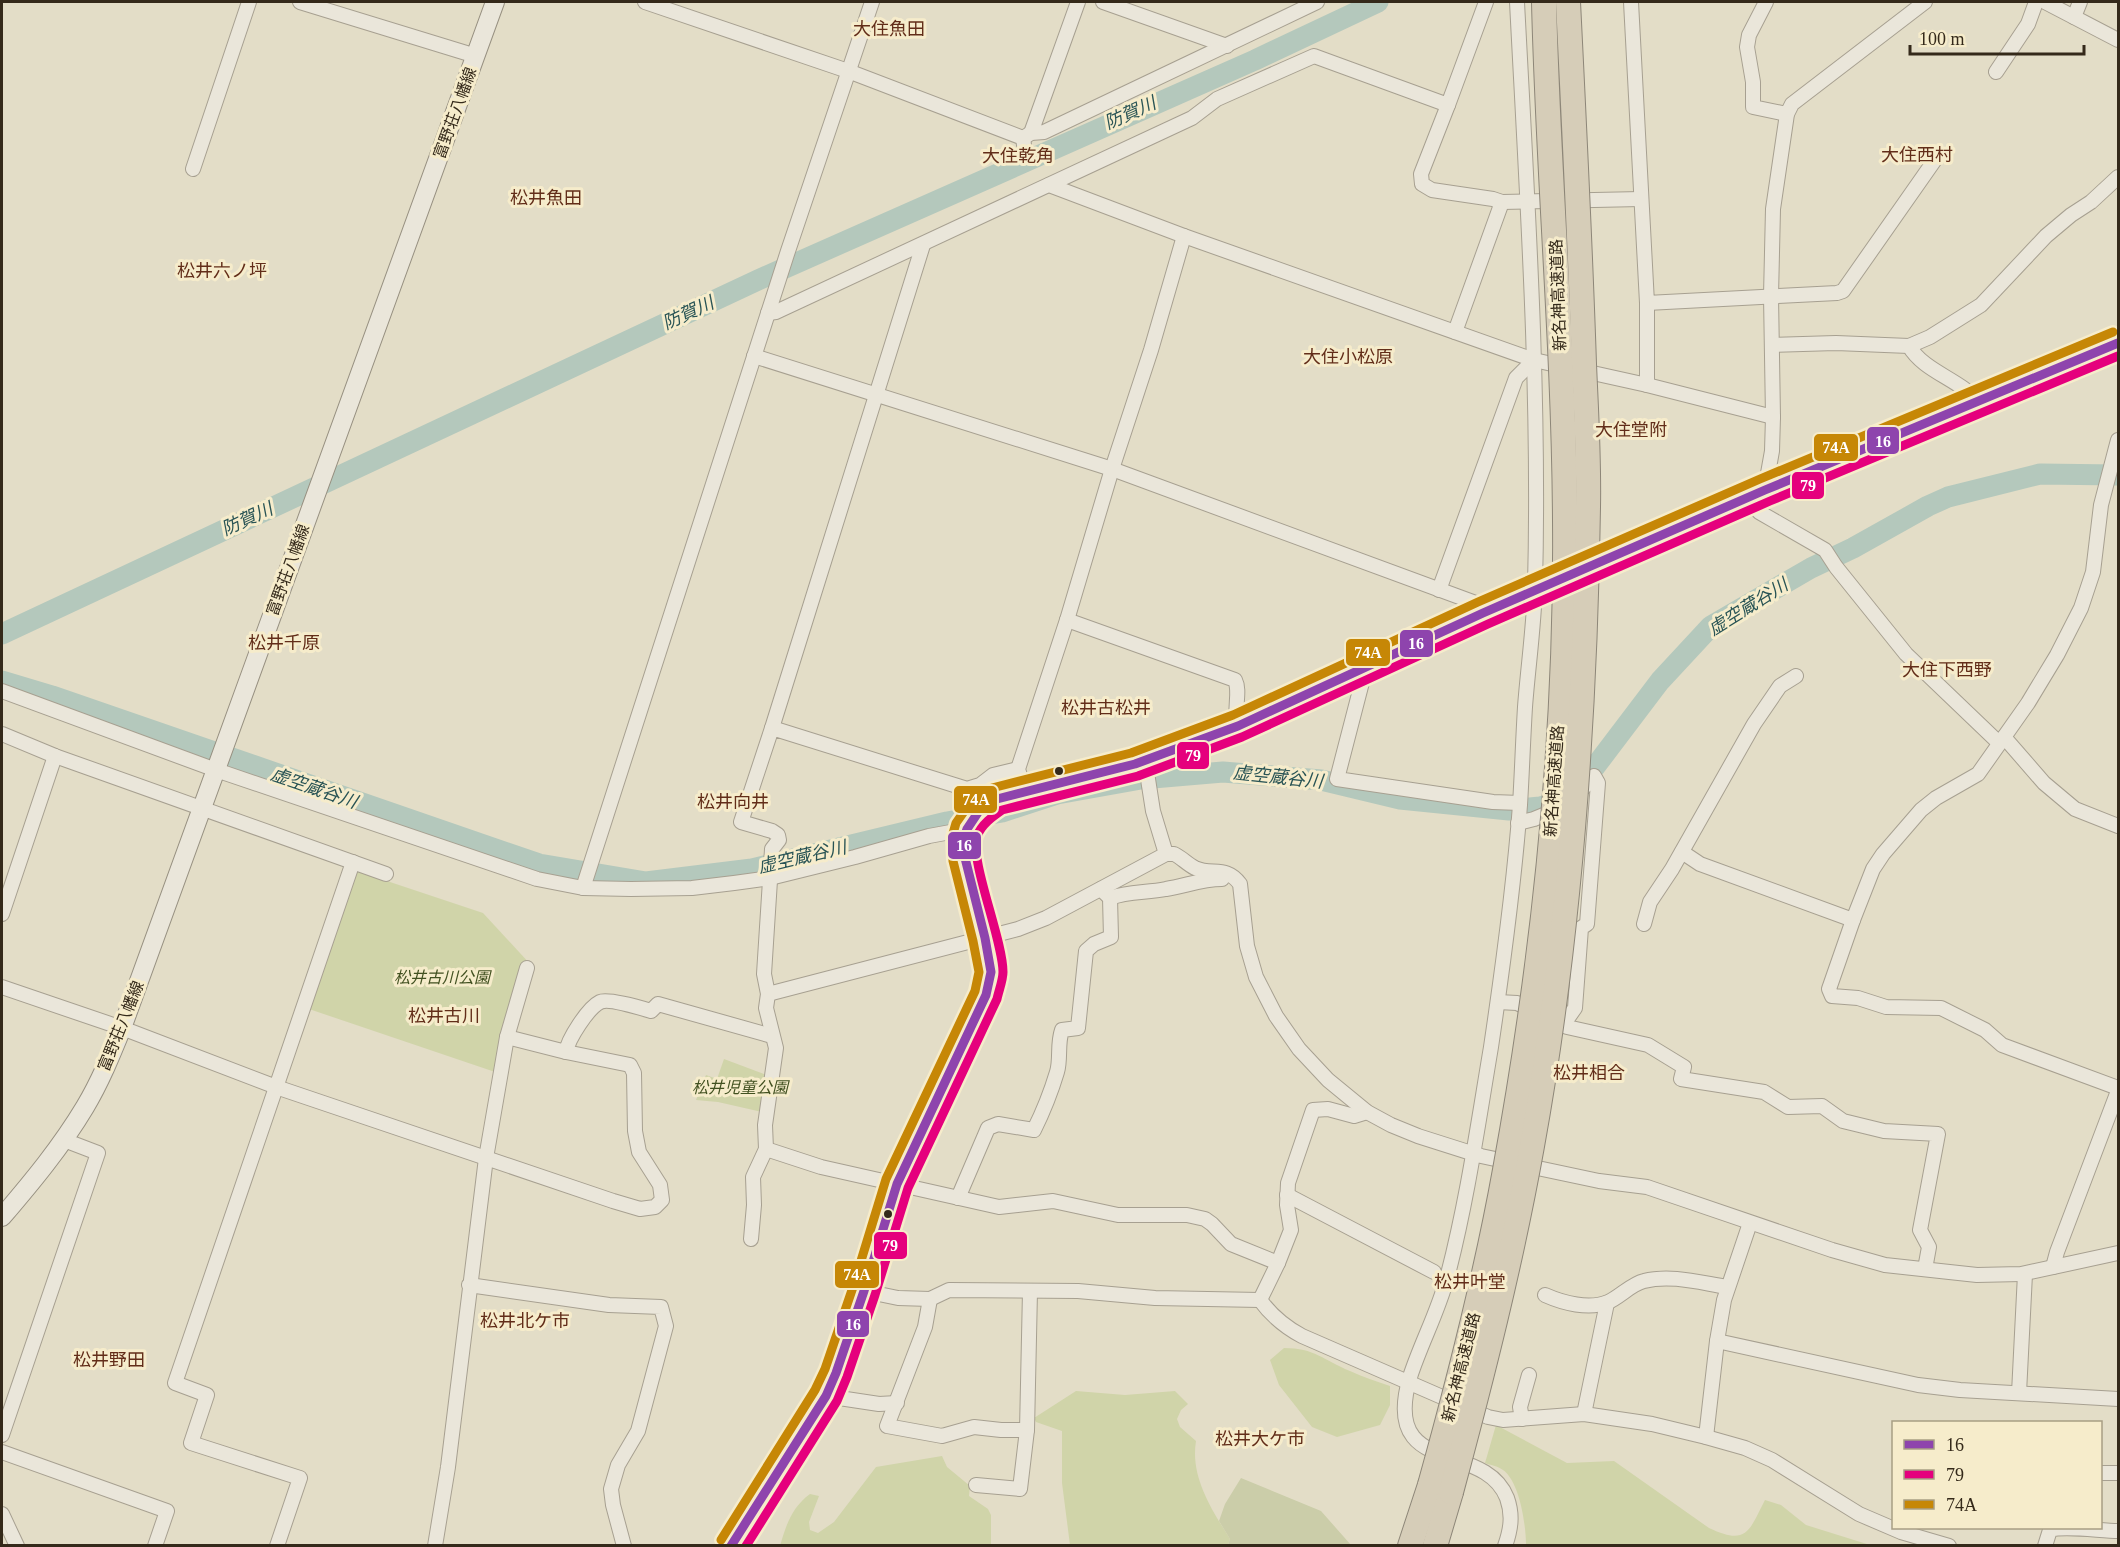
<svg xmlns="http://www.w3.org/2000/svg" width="2120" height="1547" viewBox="0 0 2120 1547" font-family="'Times New Roman','Noto Sans JP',serif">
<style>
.green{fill:#d0d4a9}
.cemetery{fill:#cbcda9}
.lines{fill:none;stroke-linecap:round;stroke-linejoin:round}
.river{stroke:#b4c8bc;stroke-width:21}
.street-casing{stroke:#a7a091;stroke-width:16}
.secondary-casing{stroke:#979081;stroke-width:20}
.highway-casing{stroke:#8d8678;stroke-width:26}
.street{stroke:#eae6da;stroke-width:14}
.secondary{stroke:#eae6da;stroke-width:18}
.highway{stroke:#d6cdb8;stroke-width:24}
.highway-bridge-casing{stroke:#8d8678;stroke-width:26;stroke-linecap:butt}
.highway-bridge{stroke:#d6cdb8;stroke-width:24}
.bus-1-casing{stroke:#f6eccb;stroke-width:14}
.bus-2-casing{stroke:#f6eccb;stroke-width:14}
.bus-3-casing{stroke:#f6eccb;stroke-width:14}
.bus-1{stroke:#8e44ad;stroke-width:9}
.bus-2{stroke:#e5007d;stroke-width:9}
.bus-3{stroke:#c68706;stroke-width:9}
.bus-dot{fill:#34291a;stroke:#f6eccb;stroke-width:2}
.labels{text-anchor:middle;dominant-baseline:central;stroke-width:6;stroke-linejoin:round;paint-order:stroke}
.street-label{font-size:16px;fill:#34291a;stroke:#f6eccb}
.park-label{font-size:16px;font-style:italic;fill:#425121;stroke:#f6eccb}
.neighbourhood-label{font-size:18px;fill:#622d19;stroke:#f6eccb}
.water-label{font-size:18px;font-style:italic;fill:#295455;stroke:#f6eccb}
.line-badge{stroke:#f6eccb;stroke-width:2}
.badge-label{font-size:16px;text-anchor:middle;font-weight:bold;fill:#fff}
</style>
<rect width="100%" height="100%" fill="#e3ddc7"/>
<g class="green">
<path d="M354,870L483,913L531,965L498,1073L306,1008Z"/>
<path d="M724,1059L769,1076L762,1112L718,1102L696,1100L706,1075L717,1079Z"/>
<path d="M1284,1348C1315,1348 1323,1360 1350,1371C1363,1377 1376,1381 1390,1386V1405L1380,1425L1337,1437L1312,1427L1279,1385L1270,1360Z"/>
<path d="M1076,1391L1125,1395L1175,1391L1188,1404L1181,1410L1177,1419L1180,1427L1196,1441C1190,1477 1212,1510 1230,1539L1228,1545H1070L1062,1483V1431L1036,1422L1034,1418Z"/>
<path d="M1496,1425L1567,1463L1614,1461L1709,1528C1747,1546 1749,1531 1765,1500L1781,1505L1806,1525L1870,1545H1526C1526,1526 1520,1482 1503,1470C1498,1466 1490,1465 1485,1463Z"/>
<path d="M942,1456L947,1467L970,1486L969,1496L988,1509L991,1515V1545L780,1546C786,1525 792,1507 810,1494L819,1496L809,1522L810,1530L818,1533L834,1522L876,1467Z"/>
</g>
<path class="cemetery" d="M1241,1478L1321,1511L1351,1545H1228L1230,1539L1219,1521L1225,1504Z"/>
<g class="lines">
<g class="river">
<path d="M2,634L758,280L1255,60L1378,2"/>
<path d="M2,681L52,696L539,864L646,882L752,869L947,822L1002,812L1057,794L1141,779L1223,772L1321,780L1400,799L1509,810L1540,807L1561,801L1588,776L1660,681L1711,626L1811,568L1853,548L1928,506L1948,497L2040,474L2118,475"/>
</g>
<defs>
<g id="street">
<path d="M300,2L476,56"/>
<path d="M645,2L848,71L1023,138L1024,145"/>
<path d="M1103,2L1227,46"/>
<path d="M1631,2L1647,303L1837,293L1843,291L1939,154"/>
<path d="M1766,2L1749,35L1747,47L1753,82V107L1787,114"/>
<path d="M2045,2L2118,40"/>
<path d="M2074,17L2080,2"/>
<path d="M1996,72L2028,24L2036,2"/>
<path d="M1448,105L1421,174L1422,184L1432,190L1493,199L1502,202L1455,332"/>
<path d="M1031,133L1078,2"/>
<path d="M1023,138L1031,133L1044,132L1317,2"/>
<path d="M193,169L249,2"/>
<path d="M1049,185L1184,236L1534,360L1647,385L1773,417"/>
<path d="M1502,202L1641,199"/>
<path d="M768,313L776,312L1192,118L1217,99L1314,56L1448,105L1486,2"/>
<path d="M1772,345L1836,343L1909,346L1930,337L1981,305L2046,236L2071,215L2091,202L2118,177"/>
<path d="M1909,346C1924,372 1960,379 1978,402"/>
<path d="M754,356L1112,469L1473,602L1483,613"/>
<path d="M1647,385V303"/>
<path d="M2118,440L2101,505L2093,572L2081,608L2057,655L2028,703L1978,774L1936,798L1921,810L1883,854L1873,869L1853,920L1829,989L1832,996L1858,998L1886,1007L1941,1008L1985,1030L2002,1045L2118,1088"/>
<path d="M1765,490L1772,451L1773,417L1771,296L1773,209L1787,114L1792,104L1925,2"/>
<path d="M1753,495L1759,512L1825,550L1836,567L1906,654L1999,743"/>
<path d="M1439,590L1516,378L1534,360"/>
<path d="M1067,620L1235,680C1241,692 1233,709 1238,726"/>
<path d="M1366,667L1337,779L1493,802L1520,803"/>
<path d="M2,691L216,770L537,879L583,888L631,889L692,888L734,883L770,878L855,857L929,836L967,829"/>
<path d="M772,728L923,245"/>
<path d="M2,734L55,756L386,874"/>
<path d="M2004,737L2044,783L2075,809L2118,826"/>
<path d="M1025,792L1018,769L1067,620L1112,469L1151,350L1184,236"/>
<path d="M1518,823L1534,819L1556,810"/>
<path d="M1682,852L1700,864L1853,920"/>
<path d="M1166,854H1174C1181,857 1187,864 1195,868C1212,876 1226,865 1240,884L1247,946L1256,977L1276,1016L1299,1049L1328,1080L1367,1112L1391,1125L1418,1136L1481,1156L1599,1181L1647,1187L1832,1250L1885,1265L1977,1275L2021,1274L2118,1253"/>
<path d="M583,888L788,251L872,2"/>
<path d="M1110,898C1128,891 1147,893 1166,889C1185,886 1202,879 1222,879"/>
<path d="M2,914L55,756"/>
<path d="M1644,924L1650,902L1672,869L1754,724L1780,686L1796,676"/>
<path d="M2,987L122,1028L279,1088L613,1201L640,1209L655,1207L662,1200L660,1185L639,1152L635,1131L634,1073L630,1065L566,1052L507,1037"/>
<path d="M768,994L1018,929L1046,918L1166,854L1153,811L1145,760"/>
<path d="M1498,1002L1517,1003L1567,1027L1648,1045L1684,1067L1681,1079L1764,1092L1788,1107L1822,1106L1843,1121L1884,1131L1938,1134L1920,1230L1929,1247L1925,1269"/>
<path d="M1563,1025L1575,1008L1581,928L1587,924L1598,783L1594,776L1576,796"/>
<path d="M566,1052C568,1039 588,1008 600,1002C608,998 641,1008 651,1011L658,1004L772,1036"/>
<path d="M766,1149L821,1167L999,1207L1053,1201L1118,1215H1187L1205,1219L1212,1224L1231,1244L1278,1263"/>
<path d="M1287,1195L1434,1272"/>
<path d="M958,1198L988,1128L998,1124L1034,1130C1043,1112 1051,1092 1057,1072C1061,1059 1057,1044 1062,1030L1078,1028L1086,951L1094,944L1111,937L1110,898L1101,889"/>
<path d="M751,1239L754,1205L753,1177L766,1149L765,1125L776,1048L766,1008L768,994L764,974L772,849L779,840L778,835L772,831L741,822L772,728L967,789L980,785L993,775L1018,769"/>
<path d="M2053,1267L2057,1252L2118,1091"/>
<path d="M469,1285L609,1305L661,1307L666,1326L638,1431L618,1465L611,1489L613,1505L624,1546"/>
<path d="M864,1291L898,1298L930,1299L949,1290L1078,1291L1155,1298L1260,1300"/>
<path d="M1545,1295C1563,1303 1589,1310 1608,1302C1620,1297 1631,1284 1644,1281C1671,1274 1701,1283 1727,1287"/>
<path d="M930,1299L925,1327L887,1426L942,1436L974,1427L1001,1430H1027"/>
<path d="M1260,1300C1271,1315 1285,1327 1302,1336L1488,1417L1503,1420L1584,1414L1652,1424L1706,1437L1745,1448L1772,1460L1859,1514L1901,1532L1949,1546"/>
<path d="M1260,1300L1278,1263L1291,1230L1287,1205L1288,1183L1313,1110L1328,1109L1354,1116L1367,1112"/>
<path d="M1717,1341L1918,1385L1960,1390L2118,1399"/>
<path d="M2019,1393L2025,1274"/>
<path d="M826,1396L879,1404L897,1403"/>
<path d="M1584,1414L1607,1303"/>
<path d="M1522,1419L1520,1407L1529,1375"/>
<path d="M2,1435L98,1153L64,1140"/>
<path d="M1706,1437L1717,1341L1724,1300L1750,1223"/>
<path d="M2,1452L167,1511L155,1546"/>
<path d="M2100,1473H2118"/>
<path d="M976,1485L1020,1489L1027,1430L1030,1291"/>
<path d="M2,1514L17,1546"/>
<path d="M277,1546L300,1478L191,1443L207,1395L175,1383L353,862"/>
<path d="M435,1546L448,1467L486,1158L507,1037L527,968"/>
<path d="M1505,1546C1511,1529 1513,1515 1507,1498C1484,1439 1380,1479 1410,1377C1421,1343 1438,1312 1447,1278C1467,1202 1478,1124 1491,1047C1503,966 1514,886 1520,805C1522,772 1523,740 1525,707C1528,667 1534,626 1535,586C1540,391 1527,196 1517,2"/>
<path d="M2045,1546L2050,1530C2064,1525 2101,1531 2118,1531"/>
</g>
<g id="secondary">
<path d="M2,1217C32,1182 61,1147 85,1107C100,1082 111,1055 122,1028L495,2"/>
<path d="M731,1546L826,1396L836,1373L864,1291L897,1184L986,995L991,972L985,938L965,858L964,838L967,829L979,811L997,799L1135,764L1238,726L1483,613L1765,490L2118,343"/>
</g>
<g id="highway">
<path d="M1410,1546L1430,1485"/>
<path d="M1435,1546L1451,1492"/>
</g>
</defs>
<use href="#street" class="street-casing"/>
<use href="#secondary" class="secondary-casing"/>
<use href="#highway" class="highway-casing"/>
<use href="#street" class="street"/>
<use href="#secondary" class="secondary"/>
<use href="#highway" class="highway"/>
<defs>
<g id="highway-bridge">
<path d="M1430,1485C1459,1381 1486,1276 1505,1170C1544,957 1567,737 1565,520C1564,347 1548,174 1544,2"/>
<path d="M1451,1492C1482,1377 1511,1263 1532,1146C1570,936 1585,721 1588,507C1589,459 1586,411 1584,364C1580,243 1574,122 1568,2"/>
</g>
</defs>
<use href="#highway-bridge" class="highway-bridge-casing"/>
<use href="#highway-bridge" class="highway-bridge"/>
<defs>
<path id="bus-1" d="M731,1546L826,1396L836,1373L864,1291L897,1184L986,995L991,972L985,938L965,858L964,838L967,829L979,811L997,799L1135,764L1238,726L1483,613L1765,490L2118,343"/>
<path id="bus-2" d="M746,1546L837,1401L847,1377L875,1295L908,1188L997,999C999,990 1003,980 1003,972C1003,940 969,859 977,836C982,824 992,817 1002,810L1138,776L1242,737L1488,624L1770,501L2118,356"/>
<path id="bus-3" d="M721,1540L815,1390L825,1369L853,1287L886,1179L975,991L979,972L973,941L953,861L952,837L956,823L970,803L992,788L1131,753L1233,715L1478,602L1760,479L2113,332"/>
</defs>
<use href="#bus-1" class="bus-1-casing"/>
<use href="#bus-2" class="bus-2-casing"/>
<use href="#bus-3" class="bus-3-casing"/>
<use href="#bus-1" class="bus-1"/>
<use href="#bus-2" class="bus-2"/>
<use href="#bus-3" class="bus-3"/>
</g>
<g class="bus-dot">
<circle cx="1059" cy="771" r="5"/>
<circle cx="888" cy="1214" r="5"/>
</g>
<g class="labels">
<g class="street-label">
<text transform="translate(455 113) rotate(-70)">富野荘八幡線</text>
<text transform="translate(1558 295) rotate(-92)">新名神高速道路</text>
<text transform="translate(288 570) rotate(-70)">富野荘八幡線</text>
<text transform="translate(1554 781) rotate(-86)">新名神高速道路</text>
<text transform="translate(121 1026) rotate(-68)">富野荘八幡線</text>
<text transform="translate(1461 1367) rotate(-76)">新名神高速道路</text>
</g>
<g class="park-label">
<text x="442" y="977">松井古川公園</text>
<text x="740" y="1087">松井児童公園</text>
</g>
<g class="neighbourhood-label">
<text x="889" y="29">大住魚田</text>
<text x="1917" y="155">大住西村</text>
<text x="1018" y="156">大住乾角</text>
<text x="546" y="198">松井魚田</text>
<text x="222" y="271">松井六ノ坪</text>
<text x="1348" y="357">大住小松原</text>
<text x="1631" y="430">大住堂附</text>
<text x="284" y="643">松井千原</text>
<text x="1947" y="670">大住下西野</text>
<text x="1106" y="708">松井古松井</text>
<text x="733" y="802">松井向井</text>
<text x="444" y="1016">松井古川</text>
<text x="1589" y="1073">松井相合</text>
<text x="1470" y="1282">松井叶堂</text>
<text x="525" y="1321">松井北ケ市</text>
<text x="109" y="1360">松井野田</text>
<text x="1260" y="1439">松井大ケ市</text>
</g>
<g class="water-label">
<text transform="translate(1130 113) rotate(-24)">防賀川</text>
<text transform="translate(688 313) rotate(-25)">防賀川</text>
<text transform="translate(247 519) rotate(-25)">防賀川</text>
<text transform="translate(1748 607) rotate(-32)">虚空蔵谷川</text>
<text transform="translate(1278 777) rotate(6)">虚空蔵谷川</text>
<text transform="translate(314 788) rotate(19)">虚空蔵谷川</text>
<text transform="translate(802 857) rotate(-13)">虚空蔵谷川</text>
</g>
</g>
<g class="line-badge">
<rect x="1866" y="426" width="34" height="29" rx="6" fill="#8e44ad"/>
<rect x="1813" y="433" width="46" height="29" rx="6" fill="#c68706"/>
<rect x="1791" y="471" width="34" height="29" rx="6" fill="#e5007d"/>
<rect x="1399" y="629" width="35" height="29" rx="6" fill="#8e44ad"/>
<rect x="1345" y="638" width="46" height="29" rx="6" fill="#c68706"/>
<rect x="1176" y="741" width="34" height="29" rx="6" fill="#e5007d"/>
<rect x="953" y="785" width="45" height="29" rx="6" fill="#c68706"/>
<rect x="947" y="831" width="35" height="29" rx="6" fill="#8e44ad"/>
<rect x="873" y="1231" width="35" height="29" rx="6" fill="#e5007d"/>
<rect x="834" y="1260" width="46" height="29" rx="6" fill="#c68706"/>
<rect x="836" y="1310" width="34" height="28" rx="6" fill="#8e44ad"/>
</g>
<g class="badge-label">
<text x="1883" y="447">16</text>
<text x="1836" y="453">74A</text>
<text x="1808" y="491">79</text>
<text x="1416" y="649">16</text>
<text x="1368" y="658">74A</text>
<text x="1193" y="761">79</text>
<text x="976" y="805">74A</text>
<text x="964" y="851">16</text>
<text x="890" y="1251">79</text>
<text x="857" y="1280">74A</text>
<text x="853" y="1330">16</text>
</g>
<rect width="2120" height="1547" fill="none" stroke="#34291a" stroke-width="6"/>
<rect x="1892" y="1421" width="210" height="108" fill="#f6eccb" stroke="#a89e84" stroke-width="1.5"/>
<rect x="1904" y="1440" width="30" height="9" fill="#8e44ad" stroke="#a89e84" stroke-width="1.5"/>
<text x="1946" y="1451" font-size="18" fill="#34291a">16</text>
<rect x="1904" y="1470" width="30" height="9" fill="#e5007d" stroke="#a89e84" stroke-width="1.5"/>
<text x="1946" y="1481" font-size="18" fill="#34291a">79</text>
<rect x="1904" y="1500" width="30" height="9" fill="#c68706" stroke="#a89e84" stroke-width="1.5"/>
<text x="1946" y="1511" font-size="18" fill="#34291a">74A</text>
<path d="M1910 45v9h174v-9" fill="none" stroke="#34291a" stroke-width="3"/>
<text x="1919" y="45" font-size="18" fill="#34291a" stroke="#f6eccb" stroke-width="4.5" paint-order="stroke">100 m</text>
</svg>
